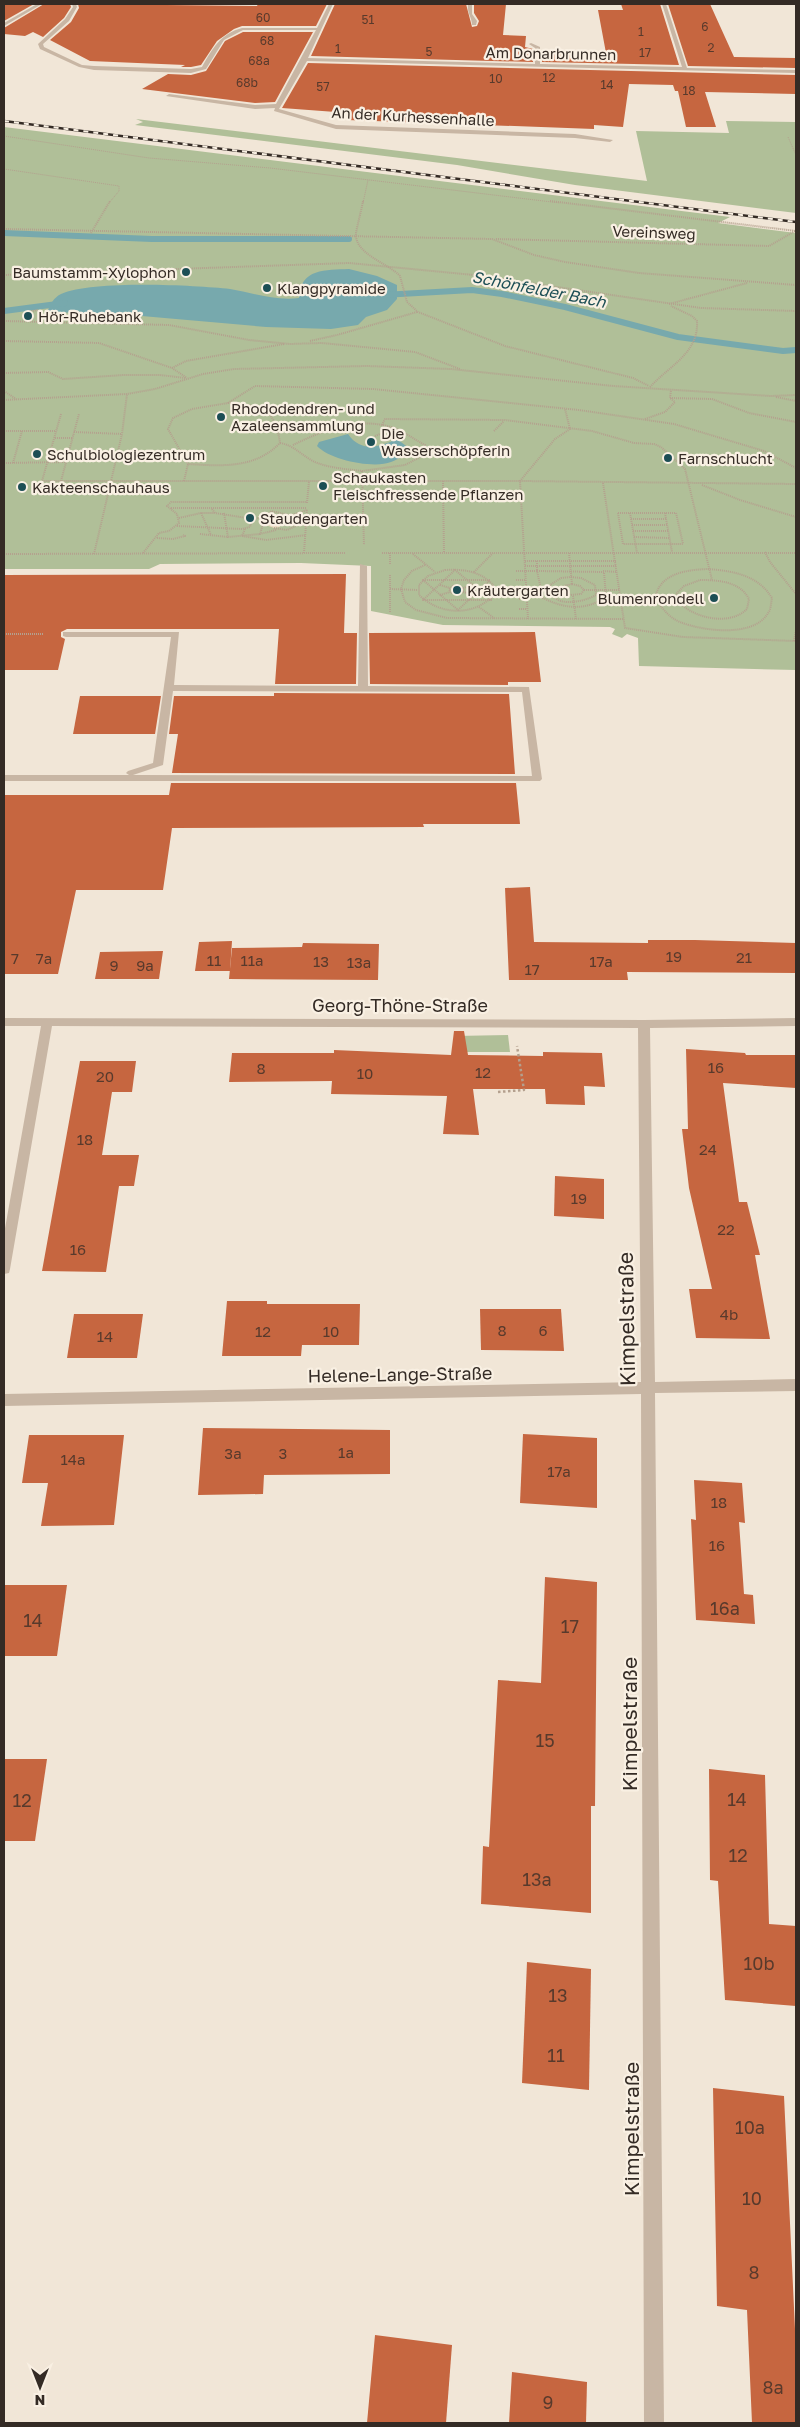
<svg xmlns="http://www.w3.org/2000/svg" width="800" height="2427" viewBox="0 0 800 2427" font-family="'Golos Text',sans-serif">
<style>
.green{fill:#b0bf98}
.plaza{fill:#e9d8be}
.water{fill:#77a9ad}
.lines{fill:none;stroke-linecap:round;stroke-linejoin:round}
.stream{stroke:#77a9ad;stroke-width:6}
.building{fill:#c66640}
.path-far2{stroke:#b4a08e;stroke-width:1;stroke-dasharray:1 1;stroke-linecap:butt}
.path-far1{stroke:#b4a08e;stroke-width:2;stroke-dasharray:1 1;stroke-linecap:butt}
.path{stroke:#b4a08e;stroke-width:2.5;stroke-dasharray:2.5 2.5;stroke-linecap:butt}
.minor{fill:#c8b6a4;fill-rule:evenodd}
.rail-casing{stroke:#342b25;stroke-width:2.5}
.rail{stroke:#f9f0e3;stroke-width:2;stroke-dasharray:5;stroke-linecap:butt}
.poi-dot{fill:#1c4e55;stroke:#f9f0e3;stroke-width:2}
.labels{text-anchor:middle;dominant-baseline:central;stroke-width:4.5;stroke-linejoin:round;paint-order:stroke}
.far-number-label{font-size:12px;fill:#583a2c}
.far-street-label{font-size:15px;fill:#342b25;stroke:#f9f0e3}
.far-poi-label{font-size:15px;fill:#342b25;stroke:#f9f0e3;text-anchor:start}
.number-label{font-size:15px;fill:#583a2c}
.far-water-label{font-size:16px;font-style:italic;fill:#1c4e55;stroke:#f9f0e3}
.street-label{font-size:18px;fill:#342b25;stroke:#f9f0e3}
.near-number-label{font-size:18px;fill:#583a2c}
.near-street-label{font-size:21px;fill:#342b25;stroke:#f9f0e3}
</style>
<rect width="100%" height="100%" fill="#f1e6d7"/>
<g class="green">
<path d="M136,119L647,181L636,131L729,133L726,121L796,122V213L575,185L457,165L135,125L143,122Z"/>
<path d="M4,127L730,217L718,223L796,233V670L639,666L638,638L627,634L622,638L612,634L615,629L610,627L443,625L371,611V566L301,563L160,564L149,569H4Z"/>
<path d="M508,1035L510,1052H454L455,1036Z"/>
</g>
<path class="plaza" d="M267,515L286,517L280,527L274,528L263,524L258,516Z"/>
<g class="water">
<path d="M349,269L377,276L397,285V299L387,310L366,317L358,325L331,329L266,327L119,314L47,312C51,304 53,298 61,294C93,280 194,285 230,289C253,293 276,301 299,298C300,268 326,270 349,269Z"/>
<path d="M348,434C361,453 379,447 397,439L410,449C405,454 398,460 391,462C374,469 330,460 317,446L319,442Z"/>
</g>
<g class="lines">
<g class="stream">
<path d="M4,233L152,239H349"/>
<path d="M382,295L472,290L502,294L565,307L678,337L783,351L796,350"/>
<path d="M4,311L65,303"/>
</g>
</g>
<g class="building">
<path d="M4,4H34L4,21Z"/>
<path d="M44,4H70L71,7L64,18L43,37L33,32L25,36L4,34V28Z"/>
<path d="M78,4L257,6L258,4H327L316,26H242L234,29L217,41L201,65L191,67H181L185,65L90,61L50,40L71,22L79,8Z"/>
<path d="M335,4H466L472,27L477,26L479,21L474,13V4H506L503,35L526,36L525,47L533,49V62L311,56Z"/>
<path d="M621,4H660L679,65L542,62V50L606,53L598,10H623Z"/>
<path d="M668,4H710L734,57L796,58V68L688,66Z"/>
<path d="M243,32H313L275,102L255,103L142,89L168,74L191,75L206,71L225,41Z"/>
<path d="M308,63L796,75V94L705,92L716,127H686L678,91H675L673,85L629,84L623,127L594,125V129L347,120L349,113L282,108Z"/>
<path d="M346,574L344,633H357L356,684H275L279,629H67L61,632V637L65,639L58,670H4V575Z"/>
<path d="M535,632L541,682H508V685L370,684L369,633Z"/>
<path d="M274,693L509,694L515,774L172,773L178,734H169L174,696H274Z"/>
<path d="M80,696H161L155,734H73Z"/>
<path d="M171,783H516L520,824H423L424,827L172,828L163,890H76L58,974H4V795H169Z"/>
<path d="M530,887L534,942L648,943V940H695L796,943V973L627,972L628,980H509L505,888Z"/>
<path d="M232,941L230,971H195L199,942Z"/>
<path d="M303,943L379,944L378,980L229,979L232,948L302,947Z"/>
<path d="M163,951L159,979H95L100,952Z"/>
<path d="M454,1031H464L468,1055L543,1056V1052L602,1053L605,1087L584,1086L585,1105L546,1104L545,1089H473L479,1135L443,1134L447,1096L331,1094L332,1081L229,1082L232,1053H334V1050L451,1055Z"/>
<path d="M686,1049L745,1053L746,1055H796V1088L723,1083L739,1202H747L760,1255H755L770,1339L696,1338L689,1289H712L689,1188L682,1129H688Z"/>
<path d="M80,1061H136L132,1092H112L102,1155H139L134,1186H119L106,1272L42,1271Z"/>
<path d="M555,1176L604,1179V1219L554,1216Z"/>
<path d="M227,1301H267V1304H360L359,1345H302L301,1356H222Z"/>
<path d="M480,1309H561L564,1351L481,1350Z"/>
<path d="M74,1314H143L137,1358H67Z"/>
<path d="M203,1428L390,1430V1474L264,1475L263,1494L198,1495Z"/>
<path d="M523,1434L597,1438V1508L520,1503Z"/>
<path d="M29,1435H124L114,1525L41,1526L48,1483H22Z"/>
<path d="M694,1480L742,1483L745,1523L739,1522L744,1594L753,1595L755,1624L696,1620L691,1519L696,1520Z"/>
<path d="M545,1577L597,1582L595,1806H591V1913L481,1904L483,1846L489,1847L498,1680L541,1683Z"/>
<path d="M4,1585H67L57,1656H4Z"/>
<path d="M4,1759H47L35,1841H4Z"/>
<path d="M709,1769L765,1775L769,1924L796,1926V2006L725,2000L718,1881L710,1880Z"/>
<path d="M527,1962L591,1969L589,2090L522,2083Z"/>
<path d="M713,2088L784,2096L796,2350V2423H752L747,2310L717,2306Z"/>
<path d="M375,2335L452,2345L446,2423H367Z"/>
<path d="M512,2372L587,2382L586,2423H509Z"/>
</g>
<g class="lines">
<g class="path-far2">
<path d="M4,136L149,158L270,168L560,203"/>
<path d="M788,137L796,155"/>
<path d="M4,169L119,186V191L109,203"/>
<path d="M363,203L368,180"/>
</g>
<g class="path-far1">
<path d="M363,201C361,212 358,222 356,233C354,254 388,263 400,276L407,302L418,312L505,346L633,378L649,386"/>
<path d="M550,201L796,231"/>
<path d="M4,229L492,239L534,255L565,262L639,273L796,285"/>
<path d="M91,233L110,201"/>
<path d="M496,239L769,246L795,231"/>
<path d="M4,275L349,263L474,275L701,308L796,311"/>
<path d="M669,304L747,283"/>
<path d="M27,312L38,310L41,315L39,322"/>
<path d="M4,321L169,325L249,340L290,344L322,343L415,352L460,369"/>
<path d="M4,341L99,343L172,368L187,378"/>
<path d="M310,341L337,335L417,312"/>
<path d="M172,368L186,361L284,344"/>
<path d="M4,373L48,372L63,379L124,375H160L185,378"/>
<path d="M650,387C669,366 699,353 697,321L692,316L671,306"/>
<path d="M4,391L16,399"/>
<path d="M776,397L796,401"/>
<path d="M670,398L712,399L749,413L796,422"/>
<path d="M4,400L127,394L155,389L203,374L234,369L367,366L451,369L613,386L771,396L796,395"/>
<path d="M228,403L255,386L373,389L579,410L674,424L764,451L796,468"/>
<path d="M228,403C261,406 275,407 280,443C255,469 221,466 188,464L168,429L173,418L192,409Z"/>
<path d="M61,414L42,481H520L796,484"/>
<path d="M645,419L665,412L675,402L670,398L671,390"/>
<path d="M382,425L385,419L505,420L592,431L634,443L654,444L661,447L685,469L712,580"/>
<path d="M4,431H56"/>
<path d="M494,431L504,421"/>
<path d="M74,432L122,434"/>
<path d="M375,436L395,428"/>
<path d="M55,438H73"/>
<path d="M280,443C294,445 302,456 315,462C329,468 346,469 362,471L364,545"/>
<path d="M293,445C324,430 359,416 394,428C405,432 415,440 425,445L426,454L405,465L362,471"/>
<path d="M68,454H81"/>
<path d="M4,463L66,462"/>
<path d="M13,463L22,431"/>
<path d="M61,481L79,414"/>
<path d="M184,481L188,464"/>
<path d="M443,481L444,553"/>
<path d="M603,483L625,628L683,637L796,641"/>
<path d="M702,485L740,500L796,517"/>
<path d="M307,503L309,481"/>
<path d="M171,508H307"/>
<path d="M212,509L215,513L253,519"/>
<path d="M201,513L211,535"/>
<path d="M224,513L228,537L260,534"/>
<path d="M618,513H676L683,544H623Z"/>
<path d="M630,513L637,553"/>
<path d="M665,513L672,552"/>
<path d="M268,515L271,511L289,515"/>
<path d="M179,518L201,513H215"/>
<path d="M631,519H666"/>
<path d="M263,524L260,534L276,530"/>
<path d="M632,525H667"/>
<path d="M177,526L242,529L250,527L252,520L264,516L286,517L307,510"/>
<path d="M274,528L287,530L307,521"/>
<path d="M245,529L242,536L266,540L306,535"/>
<path d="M633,531H668"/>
<path d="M200,534L228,537"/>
<path d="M634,537L669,538"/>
<path d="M157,538L173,539L185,536L183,535"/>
<path d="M765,552L770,562L796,594"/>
<path d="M143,553L159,533L169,531L179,523L177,514L167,506L171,502H307"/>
<path d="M304,553L307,509"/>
<path d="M382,553H796"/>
<path d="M390,553V565"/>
<path d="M569,553L572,584"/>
<path d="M4,554L346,553"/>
<path d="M94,554L122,434L127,394"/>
<path d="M413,554L435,572"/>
<path d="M525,561H616"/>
<path d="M425,565L412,571L404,580L401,589L405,602L416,610L447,618L623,619"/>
<path d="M525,566H616"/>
<path d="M708,569C733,571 758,575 772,598C771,602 771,610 768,613C754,638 702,631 680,622C668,617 662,608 655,598C660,573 686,570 708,569Z"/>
<path d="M445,570C464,569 480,571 493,585L494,595C473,617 440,615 419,595V585L428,576Z"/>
<path d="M455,570L491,600H423Z"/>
<path d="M516,571H537V561"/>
<path d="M537,571L604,572L606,597C585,611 565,609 543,598Z"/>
<path d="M603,571L617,572"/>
<path d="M474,572L493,553"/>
<path d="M390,575V589L418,590"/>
<path d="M571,577L581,578L595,585L596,595C582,603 549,609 550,585L561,578Z"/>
<path d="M423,580H490L458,610Z"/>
<path d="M516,580H526"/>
<path d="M700,580C717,580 740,581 749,599L747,609C729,627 691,618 676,599L677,593L684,586Z"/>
<path d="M572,584L580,586L584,590L581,594L570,595L561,590L564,586Z"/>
<path d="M440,585L450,588"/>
<path d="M453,586L462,587L464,591L459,594L451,593L449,589Z"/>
<path d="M463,588L473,585"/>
<path d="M390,589V612"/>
<path d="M495,590H561"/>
<path d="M584,590H620"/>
<path d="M463,592L474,595"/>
<path d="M440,595L450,592"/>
<path d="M573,596L576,619"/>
<path d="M519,599H527"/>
<path d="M479,607L494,618"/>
<path d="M519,609H527"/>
<path d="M528,619L520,481L555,439L570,429L565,409"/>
<path d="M4,634H43"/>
<path d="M794,641L796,630"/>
</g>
<path class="path" d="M498,1092L524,1090L517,1046"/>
<g class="minor">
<path d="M37,4H42L4,26V23Z"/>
<path d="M72,4H76L77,7L69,21L43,44L44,47L82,65L94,66L191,69L202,67C213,48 220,34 242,28H317L329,4H333L308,58L535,64V48L529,44L531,43L540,47V64L682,67L662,4H666L687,68L796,70V73L307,61L279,109L336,125L575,134L613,140L610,142L575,138L336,129L274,111L275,108L255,109L166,96L169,94L255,105L276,104L316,30H243L224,40L206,69L191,73L94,70L79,67L40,49L38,44L65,19L73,7Z"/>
<path d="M468,4H472V14L477,21L476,25H472C472,17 467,14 468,4Z"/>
<path d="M360,564L367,566L368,686L529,687L542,779L540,781H4V775H129L126,773L128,771L153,763L171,637H66L63,636V632H179L174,685L358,686ZM173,691L522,692L532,776L133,775L163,765Z"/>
<path d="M4,1018L644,1020L796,1018V1026L650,1028L655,1382L796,1379V1391L655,1393L664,2423H644L641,1394L4,1406V1394L641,1382L638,1028L52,1026L10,1269L9,1273L4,1274V1234L41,1026H4Z"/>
</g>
<defs>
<path id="rail" d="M4,121L796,222"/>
</defs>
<use href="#rail" class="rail-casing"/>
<use href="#rail" class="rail"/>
</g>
<g class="poi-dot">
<circle cx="186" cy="272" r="5"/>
<circle cx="267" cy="288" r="5"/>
<circle cx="28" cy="316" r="5"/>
<circle cx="221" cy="417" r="5"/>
<circle cx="371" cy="442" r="5"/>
<circle cx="37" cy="454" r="5"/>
<circle cx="668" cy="458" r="5"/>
<circle cx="323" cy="486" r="5"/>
<circle cx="22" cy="487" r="5"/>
<circle cx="250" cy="518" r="5"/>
<circle cx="457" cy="590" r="5"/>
<circle cx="714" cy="598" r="5"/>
</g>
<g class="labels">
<g class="far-number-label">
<text x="263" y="17">60</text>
<text x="368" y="19">51</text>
<text x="705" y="26">6</text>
<text x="641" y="31">1</text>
<text x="267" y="40">68</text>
<text x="711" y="47">2</text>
<text x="338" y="48">1</text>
<text x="429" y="51">5</text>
<text x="645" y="52">17</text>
<text x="259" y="60">68a</text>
<text x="549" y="77">12</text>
<text x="496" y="78">10</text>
<text x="247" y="82">68b</text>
<text x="607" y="84">14</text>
<text x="323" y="86">57</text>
<text x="689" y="90">18</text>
</g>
<g class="far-street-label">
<text transform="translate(551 53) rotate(1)">Am Donarbrunnen</text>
<text transform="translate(413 116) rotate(3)">An der Kurhessenhalle</text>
<text transform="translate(654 232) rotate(2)">Vereinsweg</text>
</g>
<g class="far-poi-label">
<text x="176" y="272" text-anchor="end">Baumstamm-Xylophon</text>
<text x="277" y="288">Klangpyramide</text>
<text x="38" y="316">Hör-Ruhebank</text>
<text x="231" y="408">Rhododendren- und<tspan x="231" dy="17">Azaleensammlung</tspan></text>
<text x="381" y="433">Die<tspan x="381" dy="17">Wasserschöpferin</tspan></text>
<text x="47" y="454">Schulbiologiezentrum</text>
<text x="678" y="458">Farnschlucht</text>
<text x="333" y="477">Schaukasten<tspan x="333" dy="17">Fleischfressende Pflanzen</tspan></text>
<text x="32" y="487">Kakteenschauhaus</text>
<text x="260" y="518">Staudengarten</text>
<text x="467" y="590">Kräutergarten</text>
<text x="704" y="598" text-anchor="end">Blumenrondell</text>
</g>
<g class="number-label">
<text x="674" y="956">19</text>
<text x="744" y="957">21</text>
<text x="15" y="958">7</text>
<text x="44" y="958">7a</text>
<text x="214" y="960">11</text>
<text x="252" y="960">11a</text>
<text x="321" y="961">13</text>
<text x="601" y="961">17a</text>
<text x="359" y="962">13a</text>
<text x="114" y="965">9</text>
<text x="145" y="965">9a</text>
<text x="532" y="969">17</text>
<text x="716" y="1067">16</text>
<text x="261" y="1068">8</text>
<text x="483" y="1072">12</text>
<text x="365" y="1073">10</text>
<text x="105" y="1076">20</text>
<text x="85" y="1139">18</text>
<text x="708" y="1149">24</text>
<text x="579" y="1198">19</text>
<text x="726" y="1229">22</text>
<text x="78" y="1249">16</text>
<text x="729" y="1314">4b</text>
<text x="502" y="1330">8</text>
<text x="543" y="1330">6</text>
<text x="263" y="1331">12</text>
<text x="331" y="1331">10</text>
<text x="105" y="1336">14</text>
<text x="346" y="1452">1a</text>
<text x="233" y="1453">3a</text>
<text x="283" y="1453">3</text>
<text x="73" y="1459">14a</text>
<text x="559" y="1471">17a</text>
<text x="719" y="1502">18</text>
<text x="717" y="1545">16</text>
</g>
<g class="far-water-label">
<text transform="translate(539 289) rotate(11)">Schönfelder Bach</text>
</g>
<g class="street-label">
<text x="400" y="1005">Georg-Thöne-Straße</text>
<text transform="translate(400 1374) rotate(-1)">Helene-Lange-Straße</text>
</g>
<g class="near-number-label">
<text x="725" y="1608">16a</text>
<text x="33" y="1620">14</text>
<text x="570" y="1626">17</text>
<text x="545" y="1740">15</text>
<text x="737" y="1799">14</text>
<text x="22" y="1800">12</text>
<text x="738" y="1855">12</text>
<text x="537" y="1879">13a</text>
<text x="759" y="1963">10b</text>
<text x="558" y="1995">13</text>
<text x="556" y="2055">11</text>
<text x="750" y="2127">10a</text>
<text x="752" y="2198">10</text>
<text x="754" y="2272">8</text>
<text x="773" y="2387">8a</text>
<text x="548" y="2402">9</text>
</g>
<g class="near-street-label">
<text transform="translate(626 1319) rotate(-91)">Kimpelstraße</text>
<text transform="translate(629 1724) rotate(-90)">Kimpelstraße</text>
<text transform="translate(631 2129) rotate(-90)">Kimpelstraße</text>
</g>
</g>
<rect width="800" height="2427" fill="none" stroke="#342b25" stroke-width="10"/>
<g transform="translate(40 2387) rotate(180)" stroke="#f9f0e3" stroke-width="4" paint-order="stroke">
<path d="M0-4L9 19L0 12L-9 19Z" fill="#342b25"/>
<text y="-8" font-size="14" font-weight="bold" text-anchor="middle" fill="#342b25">N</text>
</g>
</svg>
